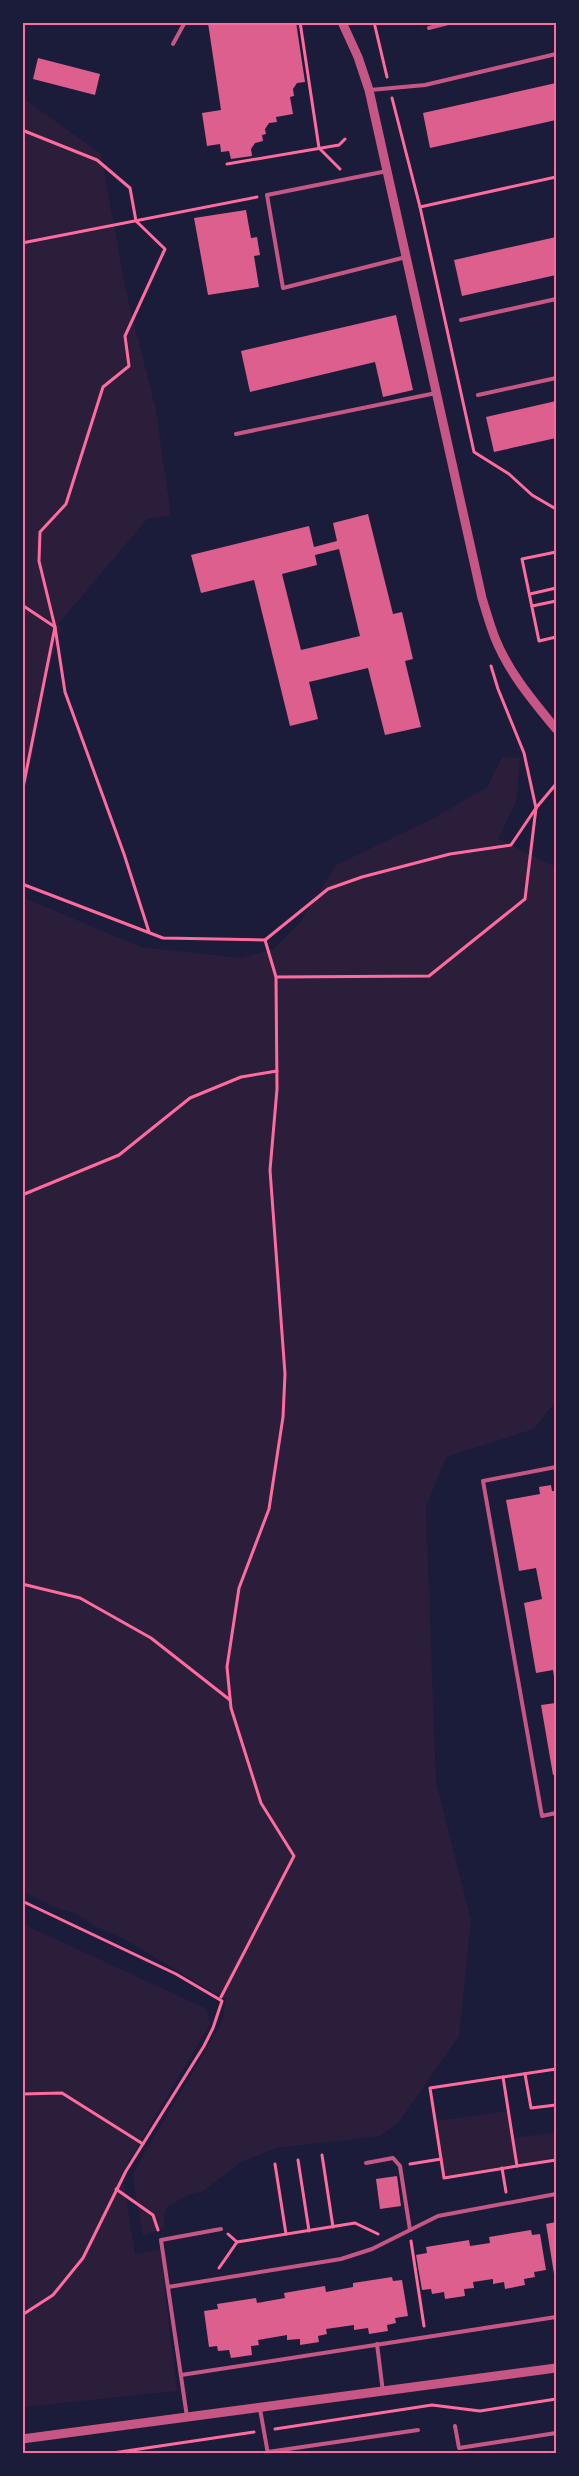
<svg xmlns="http://www.w3.org/2000/svg" width="579" height="2476" viewBox="0 0 579 2476" font-family="'Sofia Sans Condensed',sans-serif">
<style>
.green{fill:#2a1e3b}
.building{fill:#dd5f8e;fill-rule:evenodd}
.lines{fill:none;stroke-linecap:round;stroke-linejoin:round}
.path{stroke:#ff6b9d;stroke-width:3}
.service{stroke:#c65784;stroke-width:4}
.tertiary{stroke:#c65784;stroke-width:9}
.neatline{fill:none;stroke:#ff6b9d;stroke-width:2}
</style>
<rect width="100%" height="100%" fill="#1b1b3a"/>
<g class="green">
<path d="M23,98L101,154L126,291L156,411L171,515L147,519L59,623L61,630L40,697L33,754L23,783Z"/>
<path d="M502,757L520,758L516,802L498,839L556,867V1401L534,1429L446,1457L426,1507L436,1782L471,1920L459,2036L399,2122L380,2136L277,2148L241,2162L202,2192L188,2195L167,2207L164,2214V2228L143,2236L132,2175L222,2022L226,2000L121,1937L94,1926L77,1914L53,1907L23,1891L22,897L141,947L241,958L274,949L300,923L336,865L434,818L487,787Z"/>
<path d="M23,1924L207,2009L210,2024L125,2168L123,2177L135,2254L160,2250L177,2391L23,2407Z"/>
<path d="M508,2111L513,2138L556,2132V2160L444,2178L436,2121Z"/>
</g>
<g class="building">
<path d="M214,22H296L305,82L297,83L293,89L294,96L290,97L293,114L276,117L277,122L269,123L265,129L266,134L262,135L263,141L255,143L251,149L252,156L231,159L229,151L221,152L220,144L207,146L202,113L221,110L208,23Z"/>
<path d="M38,58L100,74L95,95L33,79Z"/>
<path d="M556,83V120L430,148L423,113Z"/>
<path d="M246,210L251,238L257,237L260,255L254,256L259,287L208,295L194,218Z"/>
<path d="M556,237V275L462,296L454,260Z"/>
<path d="M396,315L413,390L383,397L375,362L250,392L241,351Z"/>
<path d="M556,401V438L494,452L486,417Z"/>
<path d="M368,514L393,614L402,612L413,659L405,661L421,727L385,735L368,668L309,682L318,719L290,726L254,580L201,593L191,555L309,526L314,547L337,541L333,523ZM339,549L360,636L301,650L282,574L317,565L315,555Z"/>
<path d="M551,1485L552,1491H556L555,1683L553,1670L536,1673L524,1603L542,1599L536,1568L519,1571L506,1500L540,1494L539,1487Z"/>
<path d="M556,1703V1774L553,1775L541,1705Z"/>
<path d="M397,2176L401,2206L380,2209L376,2179Z"/>
<path d="M556,2222V2280H555L546,2224Z"/>
<path d="M531,2230L532,2235L540,2234L546,2270L534,2272L535,2277L524,2279L525,2285L505,2289L504,2282L493,2284V2279L473,2282L474,2288L464,2289L465,2296L445,2299L444,2292L432,2294L431,2289L422,2290L416,2255L427,2253L426,2247L469,2240L470,2246L490,2243L489,2237Z"/>
<path d="M392,2277L393,2281L402,2280L408,2316L395,2318L396,2323L387,2325L388,2331L369,2334L368,2328L354,2330V2325L326,2329L327,2334L318,2336L319,2342L300,2345V2339L287,2340V2335L258,2340L259,2345L251,2346L252,2355L231,2358L229,2350L218,2351L217,2346L209,2347L204,2311L218,2309L217,2304L256,2298L257,2303L285,2298L284,2293L325,2286L326,2292L353,2287V2283Z"/>
</g>
<g class="lines">
<g class="path">
<path d="M300,22L319,148L340,169"/>
<path d="M374,22L387,77"/>
<path d="M392,98L420,207L474,452L509,474L532,495L556,509"/>
<path d="M22,130L97,160L130,188L136,221L165,249L125,336L129,366L103,387L66,504L40,532L39,561L55,627L65,692L124,854L149,932"/>
<path d="M227,164L339,145L345,139"/>
<path d="M420,207L556,177"/>
<path d="M22,243L257,197"/>
<path d="M556,552L522,559L539,641L556,637"/>
<path d="M530,594L556,588"/>
<path d="M22,605L55,627L22,793"/>
<path d="M532,606L556,601"/>
<path d="M22,884L163,938L265,940L328,889L362,877L450,854L511,845L536,808L556,784"/>
<path d="M276,977L429,976L525,899L536,808L524,753L498,689L491,666"/>
<path d="M22,1195L119,1155L190,1098L241,1077L277,1071"/>
<path d="M22,1584L80,1598L151,1638L230,1700"/>
<path d="M22,1901L176,1974L222,2001L213,2028L204,2046L126,2171L83,2258L53,2295L22,2315"/>
<path d="M221,1997L294,1856L261,1803L231,1708L227,1667L239,1588L269,1509L283,1417L285,1374L270,1170L277,1089L276,977L265,940"/>
<path d="M525,2074L531,2108L556,2105"/>
<path d="M503,2077L517,2166L444,2178L430,2088Z"/>
<path d="M503,2077L556,2069"/>
<path d="M22,2094L62,2093L143,2144"/>
<path d="M322,2155L333,2227"/>
<path d="M298,2160L309,2231"/>
<path d="M275,2164L286,2234"/>
<path d="M410,2164L441,2159"/>
<path d="M517,2166L556,2160"/>
<path d="M502,2168L506,2192"/>
<path d="M116,2189L153,2215L158,2230"/>
<path d="M228,2234L237,2242"/>
<path d="M411,2241L424,2326"/>
<path d="M219,2268L237,2242L355,2223L378,2234"/>
<path d="M275,2429L432,2405L480,2411L556,2399"/>
<path d="M106,2454L254,2432"/>
</g>
<g class="service">
<path d="M429,28L452,22"/>
<path d="M173,44L185,22"/>
<path d="M370,90L425,85L556,54"/>
<path d="M387,171L267,195L283,288L406,257"/>
<path d="M461,320L556,299"/>
<path d="M478,395L556,378"/>
<path d="M236,434L436,393"/>
<path d="M556,1467L483,1481L542,1816L556,1813"/>
<path d="M366,2163L393,2158L400,2166L410,2230"/>
<path d="M168,2287L341,2259L372,2249L438,2216L556,2194"/>
<path d="M377,2344L383,2392"/>
<path d="M181,2375L556,2317"/>
<path d="M260,2409L268,2454"/>
<path d="M187,2417L161,2240L221,2229"/>
<path d="M455,2426L459,2448L556,2433"/>
<path d="M268,2452L418,2430"/>
</g>
<g class="tertiary">
<path d="M342,22L358,57L369,90L482,598C486,611 490,625 495,638C509,673 533,701 556,729"/>
<path d="M22,2439L556,2368"/>
</g>
</g>
<rect width="579" height="2476" fill="none" stroke="#1b1b3a" stroke-width="48"/>
<rect x="24" y="24" width="531" height="2428" class="neatline"/>
</svg>
